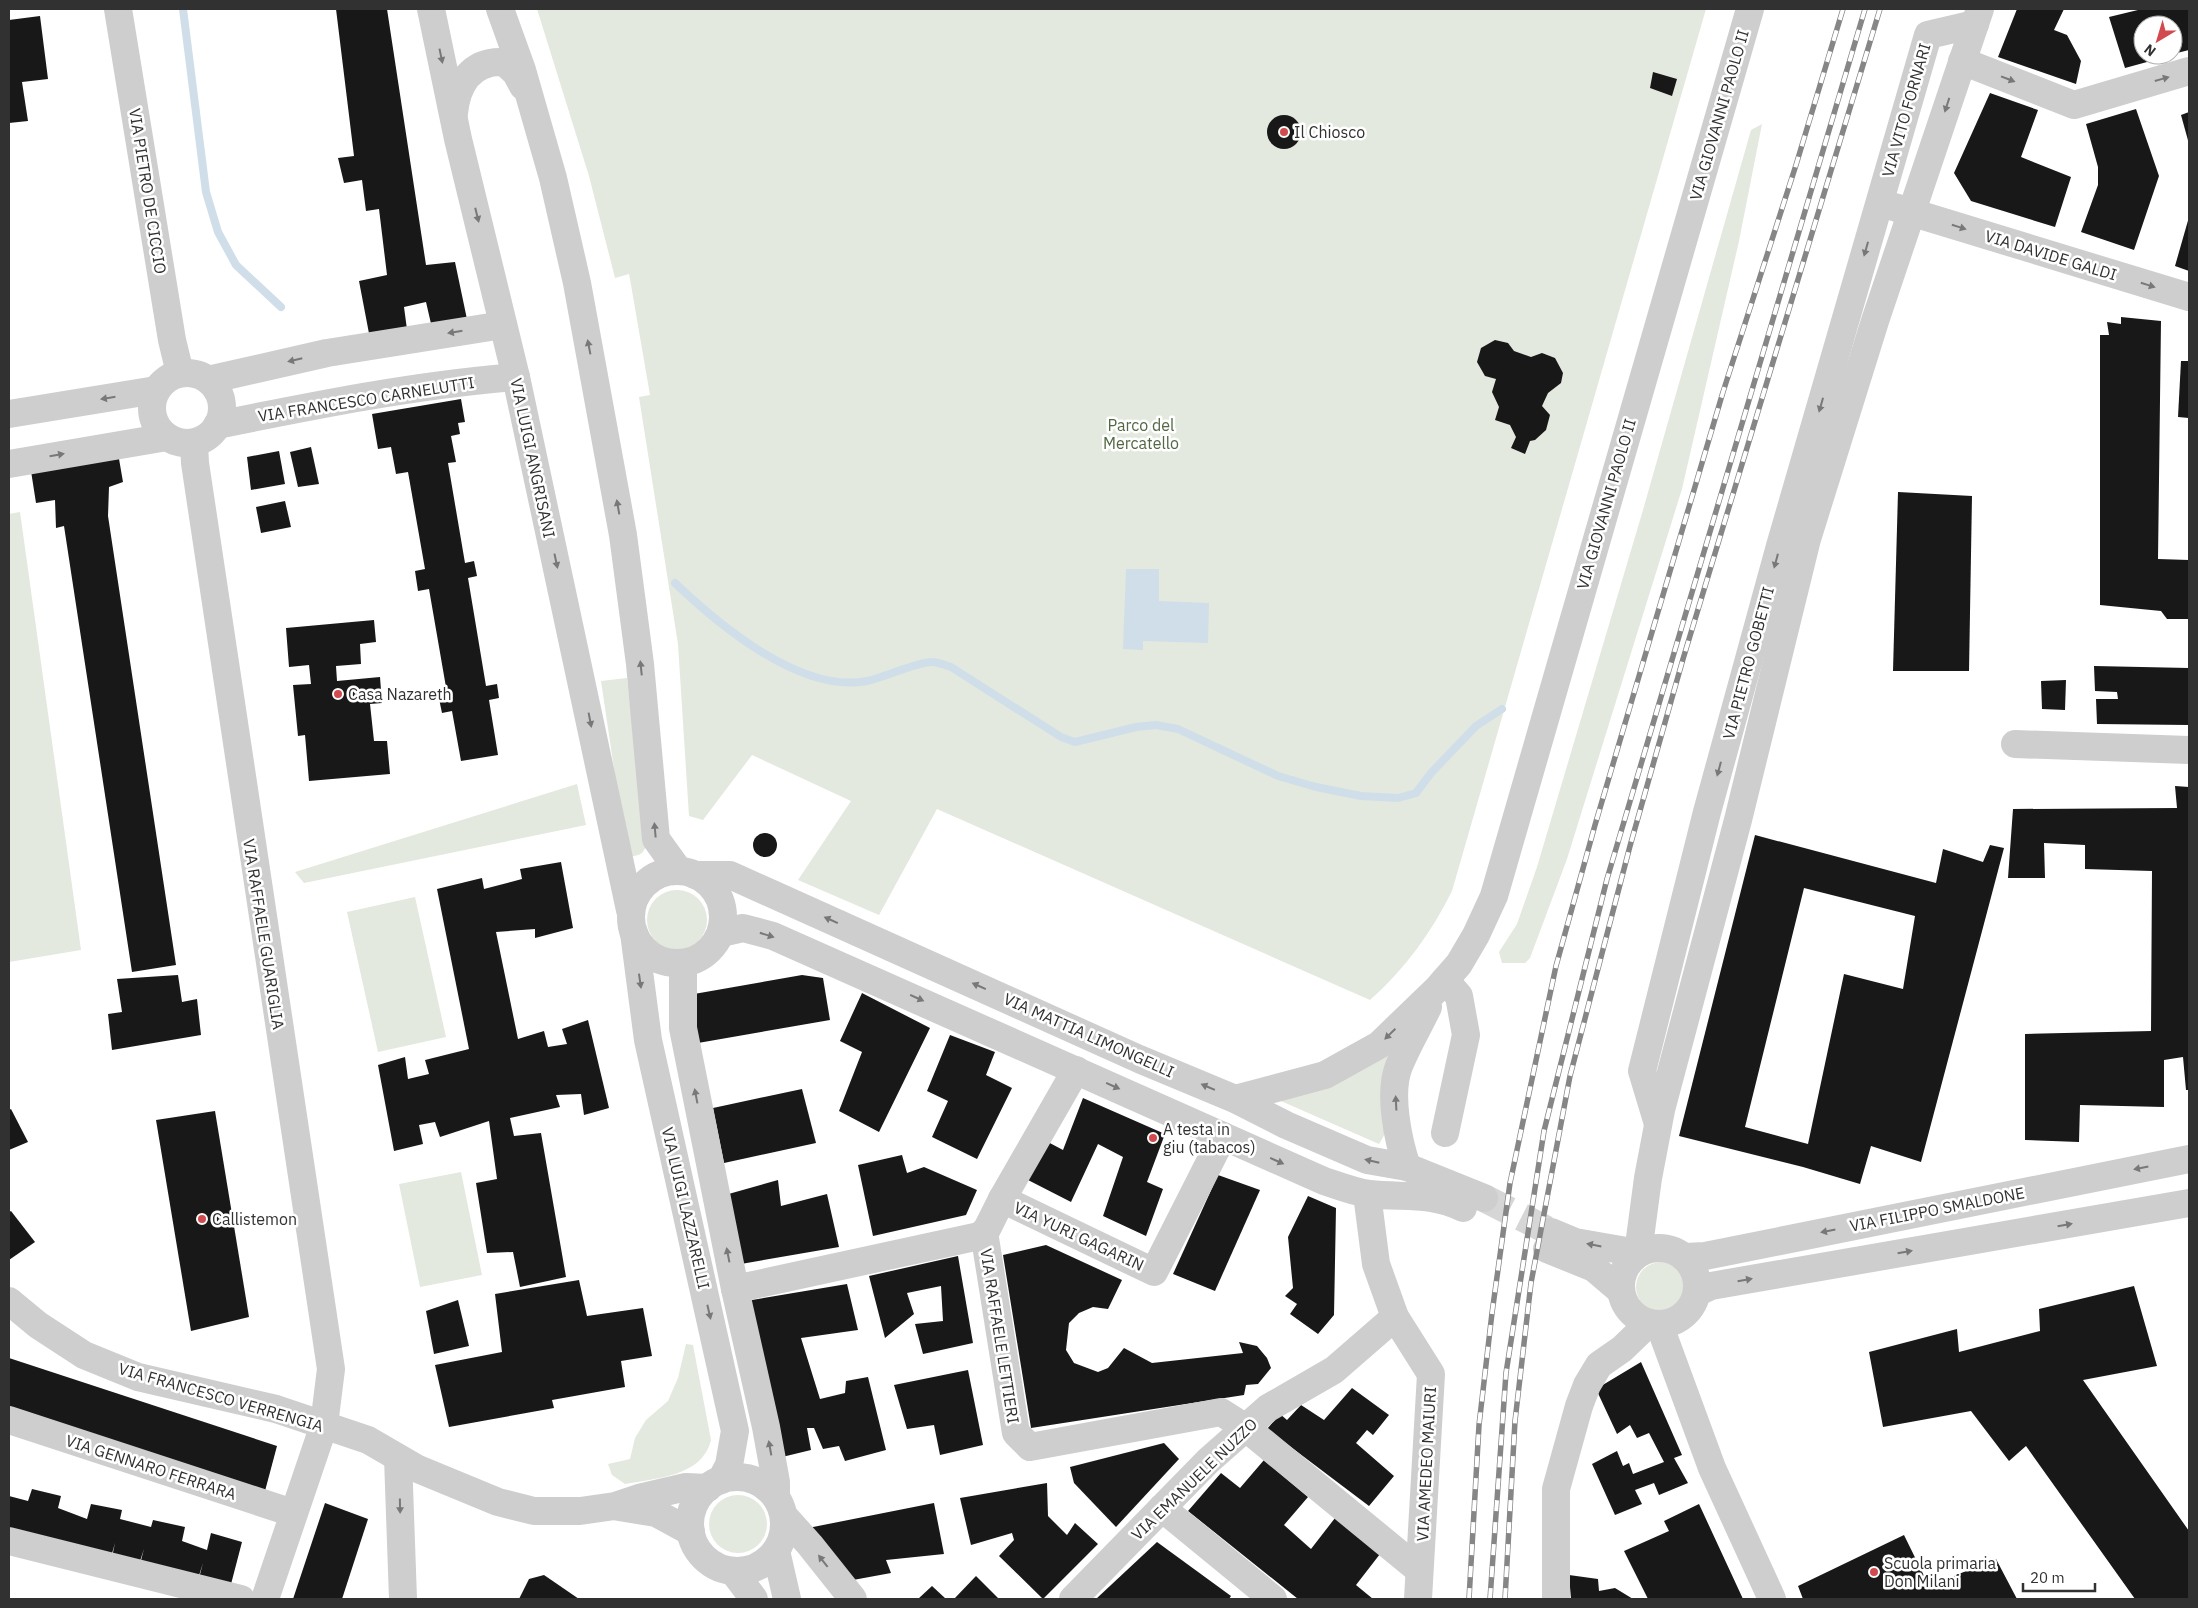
<svg xmlns="http://www.w3.org/2000/svg" width="2198" height="1608" viewBox="0 0 2198 1608" font-family="'IBM Plex Sans',sans-serif">
<style>
.green{fill:#e3e9de}
.water{fill:#cfdee9}
.lines{fill:none;stroke-linecap:round;stroke-linejoin:round}
.stream{stroke:#cfdee9;stroke-width:8}
.building{fill:#181818;fill-rule:evenodd}
.minor-tunnel{stroke:#d6d6d6;stroke-width:28;stroke-dasharray:28 14;stroke-linecap:butt}
.minor{stroke:#cecece;stroke-width:28}
.rail-casing{stroke:#868686;stroke-width:5.5}
.rail{stroke:#fff;stroke-width:4;stroke-dasharray:11;stroke-linecap:butt}
.oneway{fill:#787878}
.poi-dot{fill:#d04a4f;stroke:#fff;stroke-width:2}
.labels{text-anchor:middle;dominant-baseline:central;stroke-width:5;stroke-linejoin:round;paint-order:stroke}
.street-label{font-size:16px;fill:#313131;stroke:#fff}
.poi-label{font-size:16px;fill:#313131;stroke:#fff;text-anchor:start}
.park-label{font-size:16px;fill:#536743;stroke:#fff}
</style>
<rect width="100%" height="100%" fill="#fff"/>
<g class="green">
<path d="M537,9H1706L1452,891C1431,933 1405,969 1370,1000L937,809L879,915L798,880L851,801L752,755L703,820L689,816L678,644L639,397L650,395L630,279L629,274L615,278L589,176Z"/>
<path d="M1762,124L1739,241L1682,489L1567,859L1530,958L1525,963H1502L1499,952L1517,924L1537,867L1643,510L1751,130Z"/>
<path d="M20,512L81,950L9,962V514Z"/>
<path d="M627,678L646,846C643,854 639,856 631,856L626,849L601,681Z"/>
<path d="M577,784L586,825L304,883L295,872Z"/>
<circle cx="677" cy="920" r="30"/>
<path d="M415,897L446,1037L378,1052L347,912Z"/>
<path d="M1396,1050L1386,1132L1379,1144L1274,1098Z"/>
<path d="M461,1172L482,1275L420,1287L399,1184Z"/>
<circle cx="1661" cy="1287" r="25"/>
<path d="M686,1344L693,1345L711,1440C702,1477 656,1478 625,1484L612,1475L608,1464L630,1459L635,1438L646,1420L668,1401L678,1378Z"/>
<circle cx="738" cy="1524" r="29"/>
</g>
<path class="water" d="M1126,569H1159V601L1209,603L1208,643L1143,641V650L1123,649Z"/>
<g class="lines">
<g class="stream">
<path d="M183,9L206,192L218,232L236,265L281,307"/>
<path d="M675,583C719,625 801,694 867,681C882,678 920,661 932,662C938,662 945,665 951,667L1061,737L1075,742L1136,727L1156,725L1178,729L1278,776L1316,787L1361,796L1398,798L1416,793L1431,773L1476,726L1502,709"/>
</g>
</g>
<g class="building">
<path d="M336,9H387L426,265L455,262L468,324L432,328L426,302L404,307L408,337L371,344L359,281L387,275L379,209L366,211L362,180L344,183L338,158L354,156Z"/>
<path d="M2017,9H2064L2054,30L2067,35L2081,61L2076,84L1998,57Z"/>
<path d="M2142,9H2189V50L2173,54V25H2143V55L2169,56L2125,68L2109,17Z"/>
<path d="M40,16L48,79L22,82L28,121L9,123V20Z"/>
<path d="M1653,72L1677,79L1672,96L1650,88Z"/>
<path d="M1990,93L2038,110L2021,157L2071,177L2055,227L1971,201L1954,173Z"/>
<path d="M2136,109L2159,176L2134,250L2081,232L2098,185V167L2086,124Z"/>
<path d="M2189,112V144L2181,115Z"/>
<circle cx="1284" cy="132" r="17"/>
<path d="M2189,217V271L2175,266Z"/>
<path d="M2121,317L2161,321L2158,559L2189,560V619H2167L2161,611L2100,605V335H2109L2107,322L2121,324Z"/>
<path d="M1495,340L1508,343L1514,351L1531,357L1542,353L1555,358L1563,373L1561,383L1548,393L1542,406L1550,415L1546,430L1535,440L1530,441L1525,454L1511,448L1516,437L1510,425L1495,420L1499,407L1492,392L1496,379L1485,376L1477,362L1481,348Z"/>
<path d="M2181,361H2189V418L2178,417Z"/>
<path d="M461,399L465,422L458,423L460,434L451,436L456,462L448,463L465,563L474,561L477,576L468,578L486,686L497,684L499,698L489,700L498,755L461,761L452,711L442,713L438,694L447,693L429,589L418,591L415,571L425,569L408,472L396,474L391,447L378,449L372,414Z"/>
<path d="M311,447L319,484L298,487L290,452Z"/>
<path d="M279,451L285,484L251,490L247,457Z"/>
<path d="M118,453L123,482L109,487L108,516L176,965L132,972L64,526L56,528L55,500L36,503L31,471Z"/>
<path d="M1898,492L1972,496L1969,671H1893Z"/>
<path d="M285,501L291,527L261,533L256,507Z"/>
<path d="M374,620L376,642L360,644L361,664L336,666L337,681L380,677L382,703L370,704L374,741H387L390,774L309,781L305,735L298,736L293,685L311,684L309,665L289,667L286,628Z"/>
<path d="M2094,666L2189,668V725L2097,724L2096,699H2118L2117,692L2095,691Z"/>
<path d="M2066,680L2065,710L2042,709L2041,681Z"/>
<path d="M2175,786L2189,787V1090H2186L2183,1057L2164,1060V1107L2080,1105L2079,1142L2025,1140V1034L2151,1031L2152,871L2085,869V845L2044,843L2045,878H2008L2013,809L2177,808Z"/>
<circle cx="765" cy="845" r="12"/>
<path d="M1755,835L1936,883L1943,849L1983,862L1990,845L2004,848L1921,1162L1871,1146L1860,1184L1803,1167L1679,1136ZM1804,888L1915,916L1903,989L1844,974L1808,1144L1745,1127Z"/>
<path d="M561,862L573,928L535,938V929L496,932L518,1039L544,1031L548,1047L567,1044L562,1029L588,1020L609,1108L584,1115L581,1094L556,1095L560,1107L510,1118L514,1136L541,1133L566,1277L520,1287L513,1252L487,1253L476,1183L497,1179L489,1121L440,1137L435,1122L419,1125L423,1144L394,1151L378,1065L405,1057L408,1079L429,1074L425,1060L469,1049L437,889L482,878L484,889L522,879L520,869Z"/>
<path d="M178,975L182,1002L197,999L201,1035L112,1050L108,1014L122,1012L117,979Z"/>
<path d="M802,975L823,978L830,1020L698,1043L694,994Z"/>
<path d="M862,993L930,1028L879,1132L839,1111L862,1052L840,1041Z"/>
<path d="M950,1035L995,1052L986,1075L1012,1088L977,1159L932,1137L948,1101L927,1091Z"/>
<path d="M802,1089L816,1143L724,1163L713,1108Z"/>
<path d="M1083,1098L1165,1134L1147,1182L1163,1189L1146,1236L1103,1216L1123,1157L1098,1144L1071,1202L1028,1180L1046,1141L1063,1150Z"/>
<path d="M11,1109L28,1142L9,1150V1110Z"/>
<path d="M215,1111L249,1317L191,1331L156,1120Z"/>
<path d="M902,1155L907,1173L924,1167L977,1190L966,1215L873,1236L858,1165Z"/>
<path d="M1218,1175L1260,1190L1215,1291L1173,1274Z"/>
<path d="M778,1180L781,1206L827,1194L839,1247L741,1264L725,1195Z"/>
<path d="M1308,1196L1336,1208L1334,1315L1318,1334L1290,1314L1297,1304L1285,1296L1293,1288L1288,1237Z"/>
<path d="M11,1211L35,1242L9,1260V1212Z"/>
<path d="M1046,1245L1122,1280L1108,1309L1093,1307L1079,1313L1069,1323L1066,1350L1074,1363L1098,1372L1108,1368L1124,1348L1152,1363L1243,1353L1239,1342L1257,1346L1267,1358L1271,1368L1258,1384L1246,1385L1244,1395L1031,1428L1003,1255Z"/>
<path d="M958,1256L973,1343L923,1354L915,1324L943,1321L941,1286L907,1293L914,1314L885,1338L869,1276Z"/>
<path d="M579,1280L587,1316L643,1308L652,1356L621,1361L625,1387L552,1400L554,1408L449,1427L435,1365L502,1352L495,1294Z"/>
<path d="M847,1284L858,1330L801,1338L820,1399L845,1393L846,1381L868,1377L886,1450L845,1461L839,1446L823,1449L814,1428H807L811,1450L778,1458L746,1301Z"/>
<path d="M2134,1286L2157,1366L2083,1380L2189,1531V1599H2135L2026,1446L2009,1461L1971,1411L1883,1427L1869,1352L1957,1329L1959,1352L2040,1331L2039,1309Z"/>
<path d="M458,1300L469,1346L434,1354L426,1311Z"/>
<path d="M9,1358L277,1446L265,1491L9,1406Z"/>
<path d="M1641,1362L1682,1455L1674,1458L1688,1483L1659,1495L1654,1483L1635,1490L1642,1504L1615,1515L1592,1464L1617,1451L1623,1466L1629,1463L1633,1474L1664,1462L1649,1433L1637,1438L1630,1425L1617,1434L1596,1389Z"/>
<path d="M968,1370L983,1445L940,1455L934,1425L907,1429L894,1385Z"/>
<path d="M1352,1388L1389,1415L1373,1435L1367,1430L1356,1443L1394,1476L1369,1506L1267,1429L1280,1414L1287,1420L1301,1405L1324,1420Z"/>
<path d="M1164,1443L1179,1459L1116,1527L1074,1483L1070,1467Z"/>
<path d="M1264,1460L1308,1497L1284,1525L1311,1549L1335,1518L1380,1554L1356,1585L1373,1599H1298L1188,1511L1221,1473L1240,1488Z"/>
<path d="M1047,1483L1048,1516L1067,1535L1075,1523L1098,1544L1043,1599L999,1556L1014,1540L1012,1533L971,1545L960,1498Z"/>
<path d="M32,1489L61,1496L58,1508L87,1519L91,1504L122,1510L120,1519L151,1527L153,1520L185,1527L182,1541L207,1550L211,1533L242,1542L230,1588L199,1578L203,1563L195,1588L140,1564L144,1549L136,1573L110,1566L115,1543L111,1557L9,1534V1496L28,1501Z"/>
<path d="M325,1503L368,1519L342,1599H293Z"/>
<path d="M934,1503L944,1554L886,1560L891,1573L853,1580L808,1528Z"/>
<path d="M1699,1504L1743,1599H1648L1624,1551L1669,1531L1664,1521Z"/>
<path d="M1904,1535L1929,1586L1996,1559L2017,1599H1803L1798,1586Z"/>
<path d="M1157,1542L1231,1596L1229,1599H1096Z"/>
<path d="M544,1575L579,1599H519L529,1579Z"/>
<path d="M1569,1575L1598,1579L1599,1591L1615,1588L1633,1599H1571Z"/>
<path d="M976,1576L999,1599H954Z"/>
<path d="M932,1586L946,1599H918Z"/>
</g>
<g class="lines">
<path class="minor-tunnel" d="M1484,1198L1551,1232"/>
<g class="minor">
<path d="M118,9L172,340L180,373"/>
<path d="M431,9L458,139L516,377L630,910"/>
<path d="M500,9L522,70L553,178L577,283L623,535L640,664L656,839L679,871"/>
<path d="M1962,61L2074,105L2189,71"/>
<path d="M454,113C457,84 471,60 504,62L516,73L523,86"/>
<path d="M1894,207L2189,297"/>
<circle cx="187" cy="408" r="35"/>
<path d="M208,380L327,353L503,325"/>
<path d="M9,414L156,390"/>
<path d="M217,425C316,405 415,385 516,377"/>
<path d="M194,443L195,463L331,1369L324,1425L265,1599"/>
<path d="M9,464L167,437"/>
<path d="M2015,744L2189,750"/>
<circle cx="677" cy="917" r="46"/>
<path d="M695,875H730L1139,1059L1235,1099L1286,1125L1367,1160L1407,1167L1484,1198"/>
<path d="M634,933L648,1040L735,1431L729,1465L721,1480"/>
<path d="M721,933L743,928L773,936L1324,1181C1339,1186 1354,1192 1369,1194C1404,1198 1430,1192 1463,1208"/>
<path d="M683,963V1028L735,1289L766,1427L776,1482V1497"/>
<path d="M1235,1099L1325,1075L1379,1045L1438,988L1459,964L1476,935L1494,896L1750,9"/>
<path d="M1658,1124L1642,1071L1707,812L1780,546L1928,35L1975,24"/>
<path d="M1445,1133L1466,1035L1459,996L1445,980"/>
<path d="M1407,1167C1398,1140 1388,1093 1399,1066C1407,1046 1419,1026 1428,1007"/>
<path d="M1367,1194L1376,1264L1395,1317L1431,1374L1418,1599"/>
<path d="M1002,1199L1154,1272L1223,1136"/>
<path d="M984,1232L1016,1433L1030,1447L1221,1412L1246,1428L1419,1570"/>
<path d="M1551,1232L1575,1242L1638,1253L1648,1178L1661,1110L1738,820L1807,539L1875,321L1980,9"/>
<circle cx="1659" cy="1286" r="38"/>
<path d="M1547,1249L1594,1268L1621,1291"/>
<path d="M1685,1257L1705,1256L2189,1159"/>
<path d="M735,1289L984,1235L1002,1199L1076,1070"/>
<path d="M1698,1292L1711,1286L2189,1203"/>
<path d="M9,1301L38,1325L84,1355L138,1377L276,1409L368,1440L418,1469L498,1502L534,1511H580L615,1506L639,1498L686,1487L708,1488"/>
<path d="M1659,1324L1712,1468L1772,1599"/>
<path d="M9,1420L293,1513"/>
<path d="M398,1458L403,1599"/>
<circle cx="737" cy="1524" r="47"/>
<path d="M619,1507L656,1513L691,1532"/>
<path d="M1162,1508L1273,1599"/>
<path d="M784,1516L810,1545L853,1599"/>
<path d="M9,1541L241,1599"/>
<path d="M776,1551L787,1599"/>
<path d="M733,1571L754,1599"/>
<path d="M1073,1599L1208,1461L1268,1408L1334,1370L1395,1317"/>
<path d="M1556,1599V1489L1579,1406L1587,1385L1599,1365L1622,1349L1649,1323"/>
</g>
<defs>
<g id="rail">
<path d="M1469,1599L1479,1425L1492,1313L1510,1183L1556,966L1595,825L1723,392L1796,165L1843,9"/>
<path d="M1490,1599L1506,1373L1544,1131L1607,879L1865,9"/>
<path d="M1505,1599L1515,1421L1531,1283L1570,1076L1630,846L1683,659L1880,9"/>
</g>
</defs>
<use href="#rail" class="rail-casing"/>
<use href="#rail" class="rail"/>
</g>
<defs><path id="oneway-solid" d="M-6-.8H1V-3.2L6.5 0L1 3.2V.8H-6Z" transform="scale(1.25)"/></defs>
<g class="oneway">
<use href="#oneway-solid" transform="translate(441 56) rotate(78)"/>
<use href="#oneway-solid" transform="translate(2008 79) rotate(21)"/>
<use href="#oneway-solid" transform="translate(2162 79) rotate(-16)"/>
<use href="#oneway-solid" transform="translate(1947 105) rotate(108)"/>
<use href="#oneway-solid" transform="translate(477 215) rotate(76)"/>
<use href="#oneway-solid" transform="translate(1959 227) rotate(17)"/>
<use href="#oneway-solid" transform="translate(1866 249) rotate(106)"/>
<use href="#oneway-solid" transform="translate(2148 285) rotate(17)"/>
<use href="#oneway-solid" transform="translate(455 332) rotate(171)"/>
<use href="#oneway-solid" transform="translate(589 347) rotate(-101)"/>
<use href="#oneway-solid" transform="translate(295 360) rotate(167)"/>
<use href="#oneway-solid" transform="translate(108 398) rotate(171)"/>
<use href="#oneway-solid" transform="translate(1821 405) rotate(106)"/>
<use href="#oneway-solid" transform="translate(57 455) rotate(-10)"/>
<use href="#oneway-solid" transform="translate(618 507) rotate(-100)"/>
<use href="#oneway-solid" transform="translate(556 561) rotate(78)"/>
<use href="#oneway-solid" transform="translate(1776 561) rotate(105)"/>
<use href="#oneway-solid" transform="translate(641 668) rotate(-96)"/>
<use href="#oneway-solid" transform="translate(590 720) rotate(79)"/>
<use href="#oneway-solid" transform="translate(1719 769) rotate(105)"/>
<use href="#oneway-solid" transform="translate(655 830) rotate(-95)"/>
<use href="#oneway-solid" transform="translate(831 920) rotate(-156)"/>
<use href="#oneway-solid" transform="translate(767 935) rotate(17)"/>
<use href="#oneway-solid" transform="translate(640 981) rotate(82)"/>
<use href="#oneway-solid" transform="translate(979 986) rotate(-156)"/>
<use href="#oneway-solid" transform="translate(917 998) rotate(24)"/>
<use href="#oneway-solid" transform="translate(1390 1034) rotate(136)"/>
<use href="#oneway-solid" transform="translate(1113 1086) rotate(24)"/>
<use href="#oneway-solid" transform="translate(1208 1087) rotate(-157)"/>
<use href="#oneway-solid" transform="translate(696 1096) rotate(-101)"/>
<use href="#oneway-solid" transform="translate(1396 1103) rotate(-93)"/>
<use href="#oneway-solid" transform="translate(1277 1161) rotate(24)"/>
<use href="#oneway-solid" transform="translate(1372 1161) rotate(-167)"/>
<use href="#oneway-solid" transform="translate(2141 1168) rotate(169)"/>
<use href="#oneway-solid" transform="translate(2065 1225) rotate(-10)"/>
<use href="#oneway-solid" transform="translate(1828 1231) rotate(169)"/>
<use href="#oneway-solid" transform="translate(1594 1245) rotate(-169)"/>
<use href="#oneway-solid" transform="translate(1905 1252) rotate(-10)"/>
<use href="#oneway-solid" transform="translate(728 1255) rotate(-101)"/>
<use href="#oneway-solid" transform="translate(1745 1280) rotate(-10)"/>
<use href="#oneway-solid" transform="translate(709 1312) rotate(77)"/>
<use href="#oneway-solid" transform="translate(770 1448) rotate(-100)"/>
<use href="#oneway-solid" transform="translate(400 1506) rotate(89)"/>
<use href="#oneway-solid" transform="translate(823 1561) rotate(-128)"/>
</g>
<g class="poi-dot">
<circle cx="1284" cy="132" r="5"/>
<circle cx="338" cy="694" r="5"/>
<circle cx="1153" cy="1138" r="5"/>
<circle cx="202" cy="1219" r="5"/>
<circle cx="1874" cy="1572" r="5"/>
</g>
<g class="labels">
<g class="street-label">
<text transform="translate(1906 110) rotate(-74)">VIA VITO FORNARI</text>
<text transform="translate(1719 115) rotate(-74)">VIA GIOVANNI PAOLO II</text>
<text transform="translate(148 191) rotate(81)">VIA PIETRO DE CICCIO</text>
<text transform="translate(2051 255) rotate(17)">VIA DAVIDE GALDI</text>
<text transform="translate(366 399) rotate(-9)">VIA FRANCESCO CARNELUTTI</text>
<text transform="translate(533 458) rotate(78)">VIA LUIGI ANGRISANI</text>
<text transform="translate(1606 504) rotate(-74)">VIA GIOVANNI PAOLO II</text>
<text transform="translate(1748 663) rotate(-75)">VIA PIETRO GOBETTI</text>
<text transform="translate(264 934) rotate(81)">VIA RAFFAELE GUARIGLIA</text>
<text transform="translate(1089 1035) rotate(24)">VIA MATTIA LIMONGELLI</text>
<text transform="translate(686 1208) rotate(77)">VIA LUIGI LAZZARELLI</text>
<text transform="translate(1937 1209) rotate(-11)">VIA FILIPPO SMALDONE</text>
<text transform="translate(1079 1236) rotate(25)">VIA YURI GAGARIN</text>
<text transform="translate(1000 1336) rotate(81)">VIA RAFFAELE LETTIERI</text>
<text transform="translate(221 1397) rotate(16)">VIA FRANCESCO VERRENGIA</text>
<text transform="translate(1426 1464) rotate(-87)">VIA AMEDEO MAIURI</text>
<text transform="translate(151 1467) rotate(18)">VIA GENNARO FERRARA</text>
<text transform="translate(1194 1479) rotate(-44)">VIA EMANUELE NUZZO</text>
</g>
<g class="poi-label">
<text x="1294" y="132">Il Chiosco</text>
<text x="348" y="694">Casa Nazareth</text>
<text x="1163" y="1129">A testa in<tspan x="1163" dy="18">giu (tabacos)</tspan></text>
<text x="212" y="1219">Callistemon</text>
<text x="1884" y="1563">Scuola primaria<tspan x="1884" dy="18">Don Milani</tspan></text>
</g>
<g class="park-label">
<text x="1141" y="425">Parco del<tspan x="1141" dy="18">Mercatello</tspan></text>
</g>
</g>
<rect width="2198" height="1608" fill="none" stroke="#313131" stroke-width="20"/>
<g transform="translate(2158 40) rotate(218)"><circle r="24" fill="#ffffff" stroke="#adadad"/>
<path d="M0-4L9 19L0 12L-9 19Z" fill="#d04a4f"/>
<text y="-8" font-size="14" font-weight="bold" text-anchor="middle" fill="#313131">N</text>
</g>
<path d="M2023 1583v8h72v-8" fill="none" stroke="#313131" stroke-width="2.5"/>
<text x="2030" y="1583" font-size="15" fill="#313131" stroke="#ffffff" stroke-width="4" paint-order="stroke">20 m</text>
</svg>
